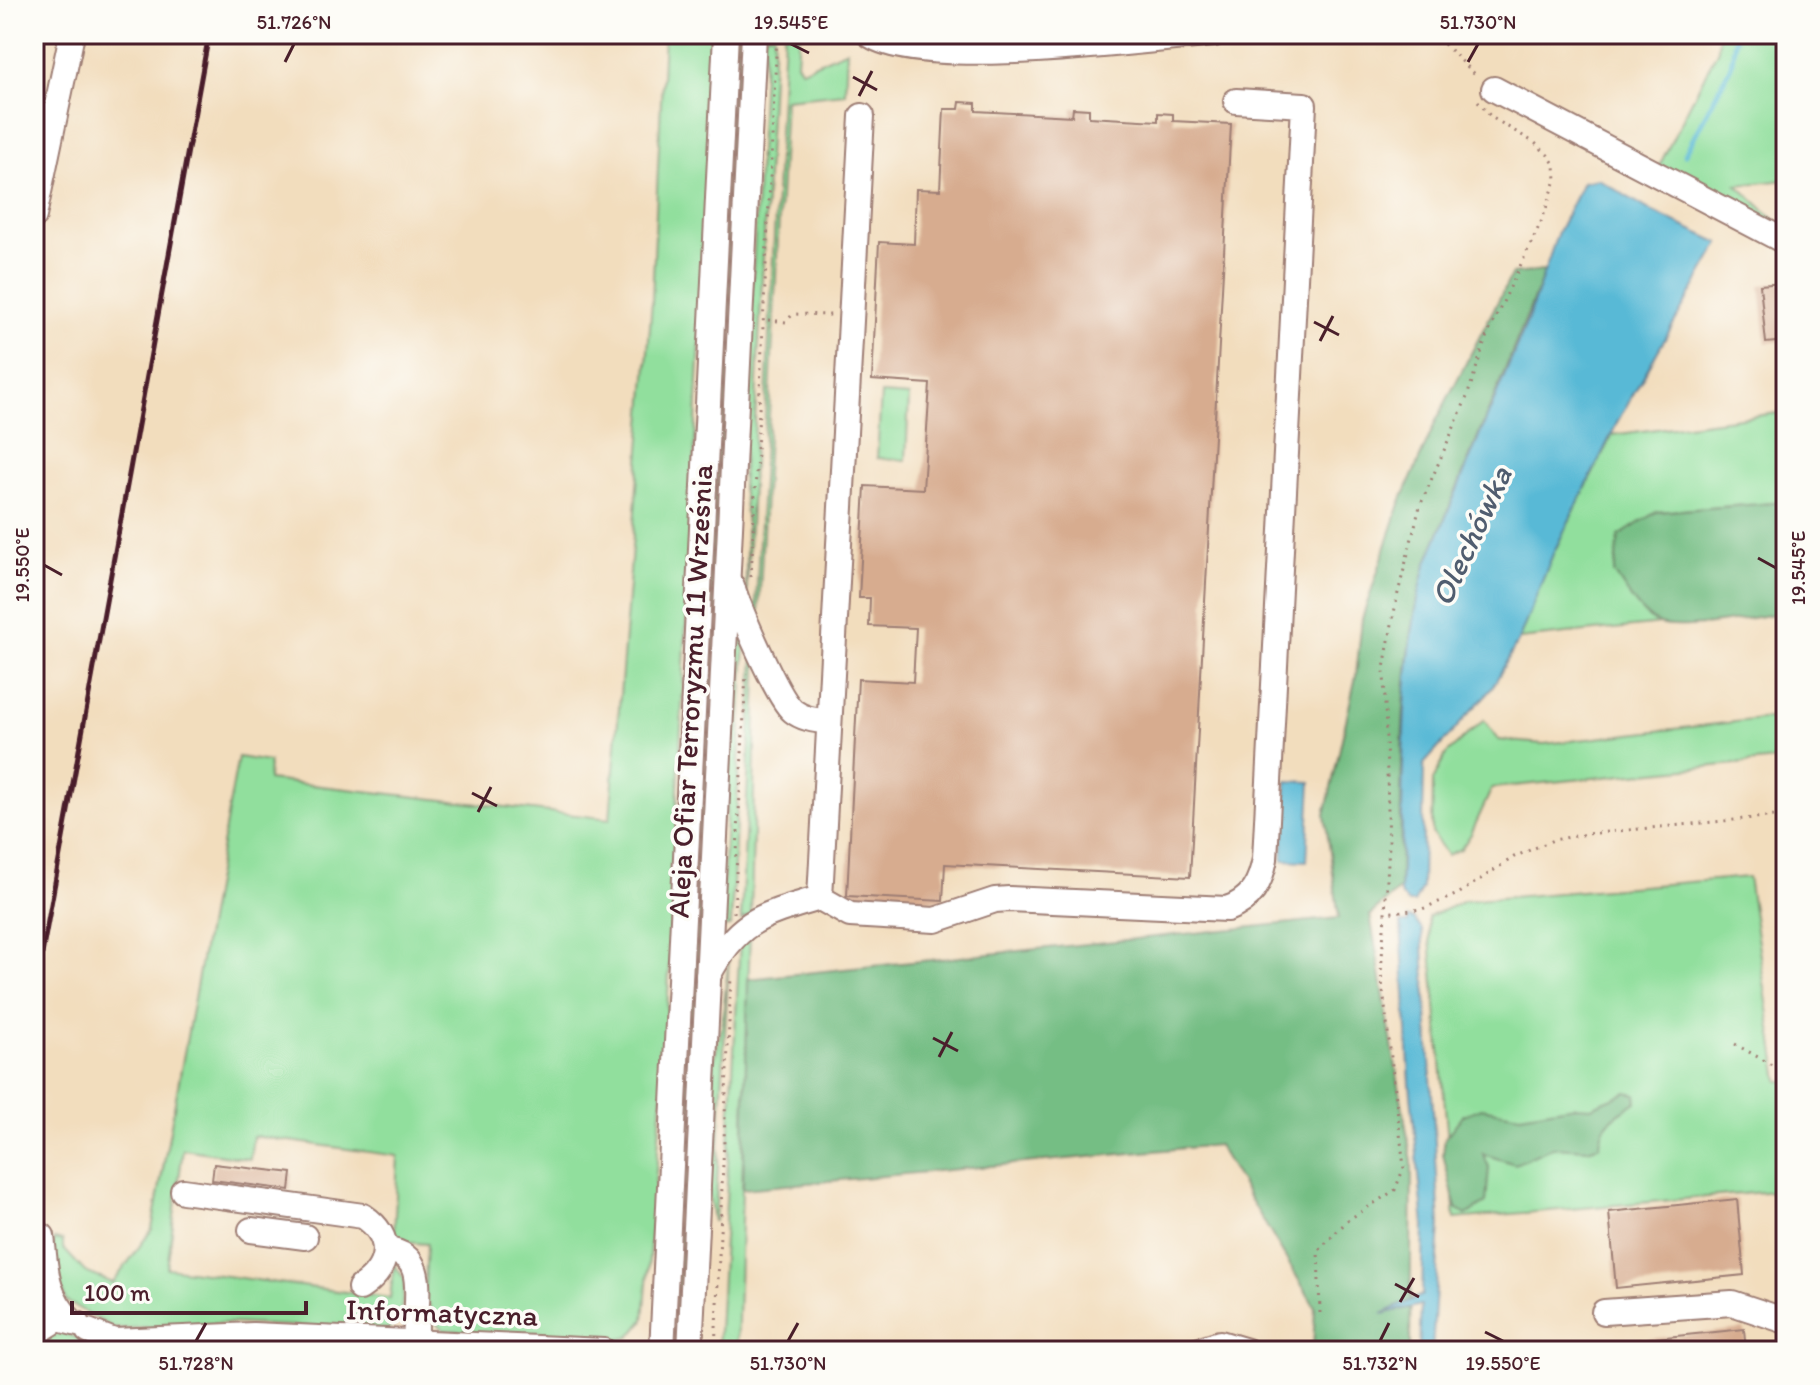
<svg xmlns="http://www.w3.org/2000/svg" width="1820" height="1385" viewBox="0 0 1820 1385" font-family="Itim,sans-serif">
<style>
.green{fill:#91df9d;stroke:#6e7f64;stroke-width:2}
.forest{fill:#74be84;stroke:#5f6e58;stroke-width:2}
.water{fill:#58b9d6;stroke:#516c80;stroke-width:2}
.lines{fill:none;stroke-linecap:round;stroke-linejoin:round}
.stream{stroke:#58b9d6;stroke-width:5}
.building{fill:#d7ac8f}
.minor-casing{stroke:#9e7e74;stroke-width:28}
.path{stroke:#9e7e74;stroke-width:3;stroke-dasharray:2 6;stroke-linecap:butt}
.minor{stroke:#fff;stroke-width:24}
.rail{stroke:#4a1f2b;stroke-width:5}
.ticks{fill:none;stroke:#4a1f2b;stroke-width:3}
.labels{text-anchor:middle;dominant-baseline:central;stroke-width:7;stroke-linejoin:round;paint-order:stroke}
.street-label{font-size:30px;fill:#4a1f2b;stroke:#fdfcf7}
.water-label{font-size:32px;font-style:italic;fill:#505d6f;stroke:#fdfcf7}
.neatline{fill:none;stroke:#4a1f2b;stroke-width:3}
.ticks-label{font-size:20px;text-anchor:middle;fill:#4a1f2b}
</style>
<rect width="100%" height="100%" fill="#fdfcf7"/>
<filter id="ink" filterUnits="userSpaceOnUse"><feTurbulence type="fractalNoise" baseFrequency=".0125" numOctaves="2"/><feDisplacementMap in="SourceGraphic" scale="16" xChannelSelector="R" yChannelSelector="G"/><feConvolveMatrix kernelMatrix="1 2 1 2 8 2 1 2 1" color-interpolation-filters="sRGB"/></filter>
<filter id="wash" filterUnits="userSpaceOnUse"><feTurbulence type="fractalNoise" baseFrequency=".006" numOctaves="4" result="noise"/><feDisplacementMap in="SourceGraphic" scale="32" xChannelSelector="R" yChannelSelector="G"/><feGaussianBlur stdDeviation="1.8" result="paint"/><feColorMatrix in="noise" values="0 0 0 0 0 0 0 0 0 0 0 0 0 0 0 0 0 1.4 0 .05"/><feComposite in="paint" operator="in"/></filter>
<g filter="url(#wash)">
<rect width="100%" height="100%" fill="#f2ddbd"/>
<g class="green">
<path d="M664,34H715L664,1074L644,1320L630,1337L609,1342L474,1335L473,1332L444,1330L433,1321L429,1304H424L427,1244L400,1242L394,1236L398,1156L253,1136L250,1159L183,1149L167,1268L390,1298L394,1264L405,1280L400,1320L389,1329L380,1330L227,1323L115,1329L66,1301L53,1263L54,1239L63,1241V1248L85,1272L113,1283L152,1229L238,757L269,762L268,780L610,819L652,302Z"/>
<path d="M734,34H746L681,1328L674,1342Z"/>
<path d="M765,34H774L746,605V515L742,487Z"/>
<path d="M784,34H799L797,63L802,70L847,50L845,93L785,99L758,631L755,625Z"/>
<path d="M1719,34H1786V180L1737,185L1776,221L1766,223L1658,168L1718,49Z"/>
<path d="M881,394L909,396L906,460L877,458Z"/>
<path d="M1786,412V502L1656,512L1637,605L1661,624L1519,639L1553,554L1612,435Z"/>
<path d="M735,623L745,640L731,925L721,929Z"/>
<path d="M754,655L757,662L751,915L741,920Z"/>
<path d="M1786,716V759L1492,788L1471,834L1461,849L1447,855L1432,833L1433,781L1446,754L1484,720L1499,740L1544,744Z"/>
<path d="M1748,877L1779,1081H1786V1190L1455,1219L1428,917L1464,901Z"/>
<path d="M750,932L737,1351H718L740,940Z"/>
<path d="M729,956L715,1221H713L708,1186L714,1061L722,1026Z"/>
<path d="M63,1333L78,1338L85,1351H41L49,1337Z"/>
</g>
<g class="forest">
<path d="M1545,271L1426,565C1397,670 1402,782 1400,889L1370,915L1412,1162L1410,1351H1313L1315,1307L1218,1145L743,1189L748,979L1339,918L1325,815L1356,676L1362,619L1400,504L1436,421L1512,274Z"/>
<path d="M1786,502V612C1760,616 1683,632 1660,624C1640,616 1626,590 1614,573L1619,536L1656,512Z"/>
<path d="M1627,1092L1636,1094L1637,1101C1619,1115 1601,1119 1600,1145L1588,1149L1553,1147L1515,1164L1483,1154L1489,1167L1486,1203L1466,1215L1456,1208L1443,1154L1445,1138L1463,1115L1481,1108L1520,1115L1575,1106L1591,1107Z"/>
</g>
<g class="water">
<path d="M1598,179L1653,212L1720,243L1620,417L1553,554L1519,639L1492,688L1424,764L1422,888L1414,903H1408L1400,894C1405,784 1397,672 1426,565L1528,319L1558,232L1583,182Z"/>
<path d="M1287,781L1311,782L1307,861L1283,860Z"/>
<path d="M1408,918L1414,919L1422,930L1440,1225L1432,1351H1419L1421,1305L1382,1314L1422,1295L1424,1226L1410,1084L1401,923H1408Z"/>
</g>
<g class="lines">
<path class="stream" d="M1685,154L1731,66L1736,34"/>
</g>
<g id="blocks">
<g class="building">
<path d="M960,102L976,103V111L1072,116L1073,108L1089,109V117L1158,121V113L1173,114V121L1231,124L1190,877L945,864L943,901L847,896L858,679L913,682L916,628L869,626L870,598H859L865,486L923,489L930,384L872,380L879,242L914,244L916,189L940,190L944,109H959Z"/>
<path d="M1783,283L1786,341L1766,343L1760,285Z"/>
<path d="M214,1164L292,1173L290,1190L212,1180Z"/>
<path d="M1737,1199L1744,1275L1616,1288L1609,1212Z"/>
<path d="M1744,1329L1746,1351H1618V1342Z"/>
</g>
</g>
</g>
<g filter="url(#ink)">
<use href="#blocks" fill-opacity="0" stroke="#9e7e74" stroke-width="2"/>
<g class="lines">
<defs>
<g id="minor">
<path d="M869,34C915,71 1149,40 1214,34"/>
<path d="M1494,89L1786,242"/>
<path d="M34,216L72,34"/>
<path d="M732,586C739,608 777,698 793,711C803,719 817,721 829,721"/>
<path d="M820,898L862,116"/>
<path d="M708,976C737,920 762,915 820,898L850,915L935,920L995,900L1009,899L1227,909C1252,900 1260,884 1265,859L1304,105L1236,101"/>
<path d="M183,1191L363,1216C395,1237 390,1268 360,1288"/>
<path d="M251,1230L305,1237"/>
<path d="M42,1236C46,1270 45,1294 70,1320"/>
<path d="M386,1250C437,1255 408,1317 418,1351"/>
<path d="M1604,1312L1732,1303L1786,1321"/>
<path d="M88,1331L114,1341L253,1335L604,1351"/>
<path d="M34,1334L58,1319L78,1324"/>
<path d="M662,1351L726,34"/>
<path d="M690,1351L754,34"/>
<path d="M1194,1351L1220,1343L1247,1351"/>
</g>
</defs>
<use href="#minor" class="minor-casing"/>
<g class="path">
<path d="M1444,44L1478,77"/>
<path d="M1478,101L1491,117L1535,143L1548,155L1555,165L1556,180L1542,220L1486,338L1467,397L1420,506L1397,597L1384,668L1389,845L1385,913L1422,909L1458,894L1514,857L1553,840L1587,834L1786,815"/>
<path d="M768,320L786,322L793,314L832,315"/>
<path d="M751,577L777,34"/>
<path d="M734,913L746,673"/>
<path d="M1735,1044L1786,1073"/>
<path d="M1320,1313L1318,1251L1348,1220L1395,1190L1404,1167L1381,973L1385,914"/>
<path d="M715,1351L731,976"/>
</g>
<use href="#minor" class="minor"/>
<path class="rail" d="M34,998L209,34"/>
</g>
</g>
<path class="ticks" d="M791,44L809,53M285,62L294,44M1468,62L1478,44M853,77L877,90M859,96L872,71M1314,322L1339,335M1320,341L1333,316M1758,558L1776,568M44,565L62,575M472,793L497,806M478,812L491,787M933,1038L958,1051M939,1057L952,1032M1395,1284L1419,1297M1400,1302L1414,1278M1485,1332L1503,1341M196,1341L206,1323M788,1341L798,1323M1380,1341L1389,1323"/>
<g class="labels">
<g class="street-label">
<text transform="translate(690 691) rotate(-87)">Aleja Ofiar Terroryzmu 11 Września</text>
<text transform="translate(442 1312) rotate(2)">Informatyczna</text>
</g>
<g class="water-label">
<text transform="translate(1471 536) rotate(-65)">Olechówka</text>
</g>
</g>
<rect width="1820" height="1385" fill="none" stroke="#fdfcf7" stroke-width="88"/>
<path d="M72 1301v12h234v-12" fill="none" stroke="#4a1f2b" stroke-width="4"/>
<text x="84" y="1301" font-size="24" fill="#4a1f2b" stroke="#fdfcf7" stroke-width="6" paint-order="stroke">100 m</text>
<rect x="44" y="44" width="1732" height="1297" class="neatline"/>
<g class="ticks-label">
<text x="294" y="29">51.726°N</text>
<text x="791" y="29">19.545°E</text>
<text x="1478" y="29">51.730°N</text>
<text transform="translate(22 565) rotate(-90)" y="7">19.550°E</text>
<text transform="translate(1798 568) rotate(-90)" y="7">19.545°E</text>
<text x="196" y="1370">51.728°N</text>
<text x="788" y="1370">51.730°N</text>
<text x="1380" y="1370">51.732°N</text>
<text x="1503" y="1370">19.550°E</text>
</g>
</svg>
